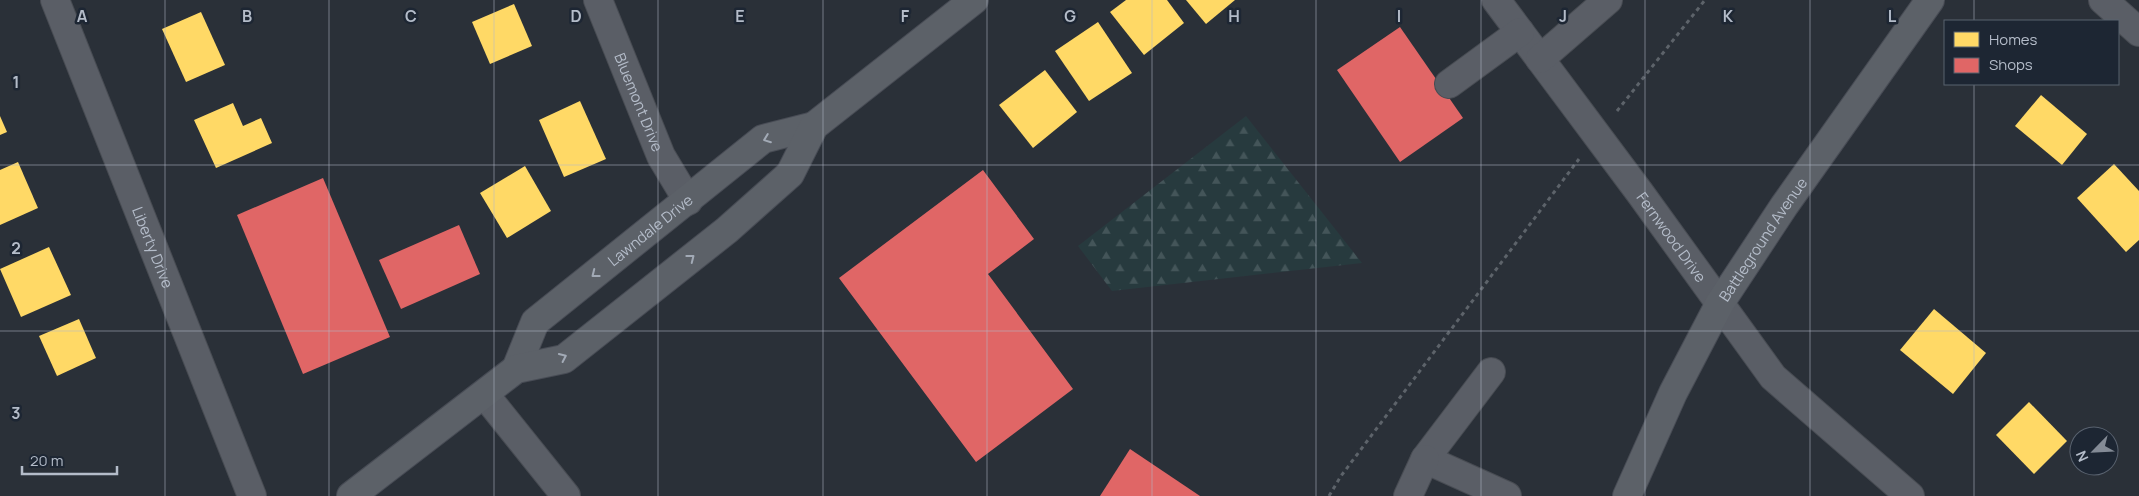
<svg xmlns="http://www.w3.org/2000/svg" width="2139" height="496" viewBox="0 0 2139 496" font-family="Manrope,sans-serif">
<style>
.forest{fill:url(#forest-firs)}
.homes{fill:#ffd966}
.shops{fill:#e06666}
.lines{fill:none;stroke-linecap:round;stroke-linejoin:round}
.minor-casing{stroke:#484c53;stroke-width:30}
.major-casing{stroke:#484c55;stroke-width:30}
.path{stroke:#5d636a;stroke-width:3;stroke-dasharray:4 4;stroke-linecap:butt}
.minor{stroke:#5a5e66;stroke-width:28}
.major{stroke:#5c6168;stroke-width:28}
.oneway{stroke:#a2aab6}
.grid{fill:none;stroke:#b4bcc9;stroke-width:1;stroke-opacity:0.55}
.labels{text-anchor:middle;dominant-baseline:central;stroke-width:5;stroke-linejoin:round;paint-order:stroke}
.street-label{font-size:15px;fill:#b4bcc9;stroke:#1d2633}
.grid-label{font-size:16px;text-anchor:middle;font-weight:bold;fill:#b4bcc9;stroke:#1d2633;stroke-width:5;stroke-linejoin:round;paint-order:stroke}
</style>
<defs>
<pattern id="forest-firs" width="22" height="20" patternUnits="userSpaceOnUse" patternTransform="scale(1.25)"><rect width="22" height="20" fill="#273a3e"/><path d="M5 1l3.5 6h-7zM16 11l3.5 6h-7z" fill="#445559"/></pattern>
</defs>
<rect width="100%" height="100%" fill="#2a3038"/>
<path class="forest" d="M1246,116L1362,263L1112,291L1078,246Z"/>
<g class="homes">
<path d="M1126,0H1167L1184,23L1144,55L1110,12Z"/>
<path d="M1186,0H1235L1206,24Z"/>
<path d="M514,4L532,46L490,64L472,22Z"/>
<path d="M201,12L225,65L186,82L162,29Z"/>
<path d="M1098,22L1132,73L1089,101L1055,51Z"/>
<path d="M1045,70L1077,112L1033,148L999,105Z"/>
<path d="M2041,95L2087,134L2062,165L2015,126Z"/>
<path d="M580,101L606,159L564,177L539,120Z"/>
<path d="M233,103L243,126L261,118L272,143L216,168L194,120Z"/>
<path d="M0,116L7,132L0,135Z"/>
<path d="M18,162L38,208L0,225V170Z"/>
<path d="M2114,164L2139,191V240L2126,252L2077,198Z"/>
<path d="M525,166L551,211L507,238L480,193Z"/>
<path d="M49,247L71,295L21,317L0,269Z"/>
<path d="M1934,309L1986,353L1953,394L1900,350Z"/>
<path d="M79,319L96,358L57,376L39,336Z"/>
<path d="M2029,402L2067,441L2034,474L1996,435Z"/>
</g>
<g class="shops">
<path d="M1400,27L1463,118L1400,162L1337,70Z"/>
<path d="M983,170L1034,239L988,274L1073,389L976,462L839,278Z"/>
<path d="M323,178L390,337L303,374L237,215Z"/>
<path d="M459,225L480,274L401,309L379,260Z"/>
<path d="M1130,449L1200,496H1100Z"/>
</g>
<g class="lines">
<defs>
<g id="minor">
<path id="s1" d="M55,0L252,496"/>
<path id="s2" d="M598,0L661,156L688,201"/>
<path id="s3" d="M1496,0L1640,193L1773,377L1910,496"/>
<path d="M2103,0L2139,32"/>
<path d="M1540,59L1608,0"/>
<path d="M1449,84L1520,32"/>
<path d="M1491,372L1425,459L1507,496"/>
<path d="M485,395L566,496"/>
<path d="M1408,496L1425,459"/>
</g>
<g id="major">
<path id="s4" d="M516,369L535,322L763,139L814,126"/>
<path d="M351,496L516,369L564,359L727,230L790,174L814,126L974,0"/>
<path id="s5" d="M1627,496L1673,393L1720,303L1784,206L1930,0"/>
</g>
</defs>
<use href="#minor" class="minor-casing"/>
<use href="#major" class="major-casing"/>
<g class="path">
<path d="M1617,111L1705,0"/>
<path d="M1329,496L1341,476L1579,159"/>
</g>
<use href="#minor" class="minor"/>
<use href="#major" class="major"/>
</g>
<defs><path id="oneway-chevron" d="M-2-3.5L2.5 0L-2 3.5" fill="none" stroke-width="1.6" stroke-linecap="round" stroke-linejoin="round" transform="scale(1.25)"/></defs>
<g class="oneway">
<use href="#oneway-chevron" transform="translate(767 139) rotate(159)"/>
<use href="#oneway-chevron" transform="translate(691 258) rotate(-38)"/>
<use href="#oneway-chevron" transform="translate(595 274) rotate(142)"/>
<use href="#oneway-chevron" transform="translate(563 357) rotate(-25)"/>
</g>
<path class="grid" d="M165,0V496M329,0V496M494,0V496M658,0V496M823,0V496M987,0V496M1152,0V496M1316,0V496M1481,0V496M1645,0V496M1810,0V496M1974,0V21M1974,84V496M0,165H2139M0,331H2139"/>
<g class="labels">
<g class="street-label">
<text stroke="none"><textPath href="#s2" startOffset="110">Bluemont Drive</textPath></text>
<text stroke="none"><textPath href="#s4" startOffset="198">Lawndale Drive</textPath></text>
<text stroke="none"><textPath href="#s3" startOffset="295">Fernwood Drive</textPath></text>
<text stroke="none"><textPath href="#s5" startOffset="291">Battleground Avenue</textPath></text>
<text stroke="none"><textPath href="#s1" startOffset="266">Liberty Drive</textPath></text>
</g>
</g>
<g class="grid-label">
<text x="82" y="22">A</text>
<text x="247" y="22">B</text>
<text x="411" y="22">C</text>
<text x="576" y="22">D</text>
<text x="740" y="22">E</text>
<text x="905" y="22">F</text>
<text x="1070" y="22">G</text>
<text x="1234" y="22">H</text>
<text x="1399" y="22">I</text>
<text x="1563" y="22">J</text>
<text x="1728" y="22">K</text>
<text x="1892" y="22">L</text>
<text x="16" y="88">1</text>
<text x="16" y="254">2</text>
<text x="16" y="419">3</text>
</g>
<rect x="1944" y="20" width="175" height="65" fill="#1d2633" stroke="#59626f"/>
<rect x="1954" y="32" width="25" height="15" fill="#ffd966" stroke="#59626f"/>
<text x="1989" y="45" font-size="15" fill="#b4bcc9">Homes</text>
<rect x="1954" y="58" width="25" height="15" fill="#e06666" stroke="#59626f"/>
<text x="1989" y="70" font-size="15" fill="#b4bcc9">Shops</text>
<g transform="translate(2094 451) rotate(246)"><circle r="24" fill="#1d2633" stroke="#59626f"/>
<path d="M0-4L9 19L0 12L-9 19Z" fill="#848b96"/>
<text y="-8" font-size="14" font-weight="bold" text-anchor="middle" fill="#b4bcc9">N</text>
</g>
<path d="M22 466v8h95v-8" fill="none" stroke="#b4bcc9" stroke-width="2.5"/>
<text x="30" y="466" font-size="15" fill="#b4bcc9" stroke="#1d2633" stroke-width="4" paint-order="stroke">20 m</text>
</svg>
